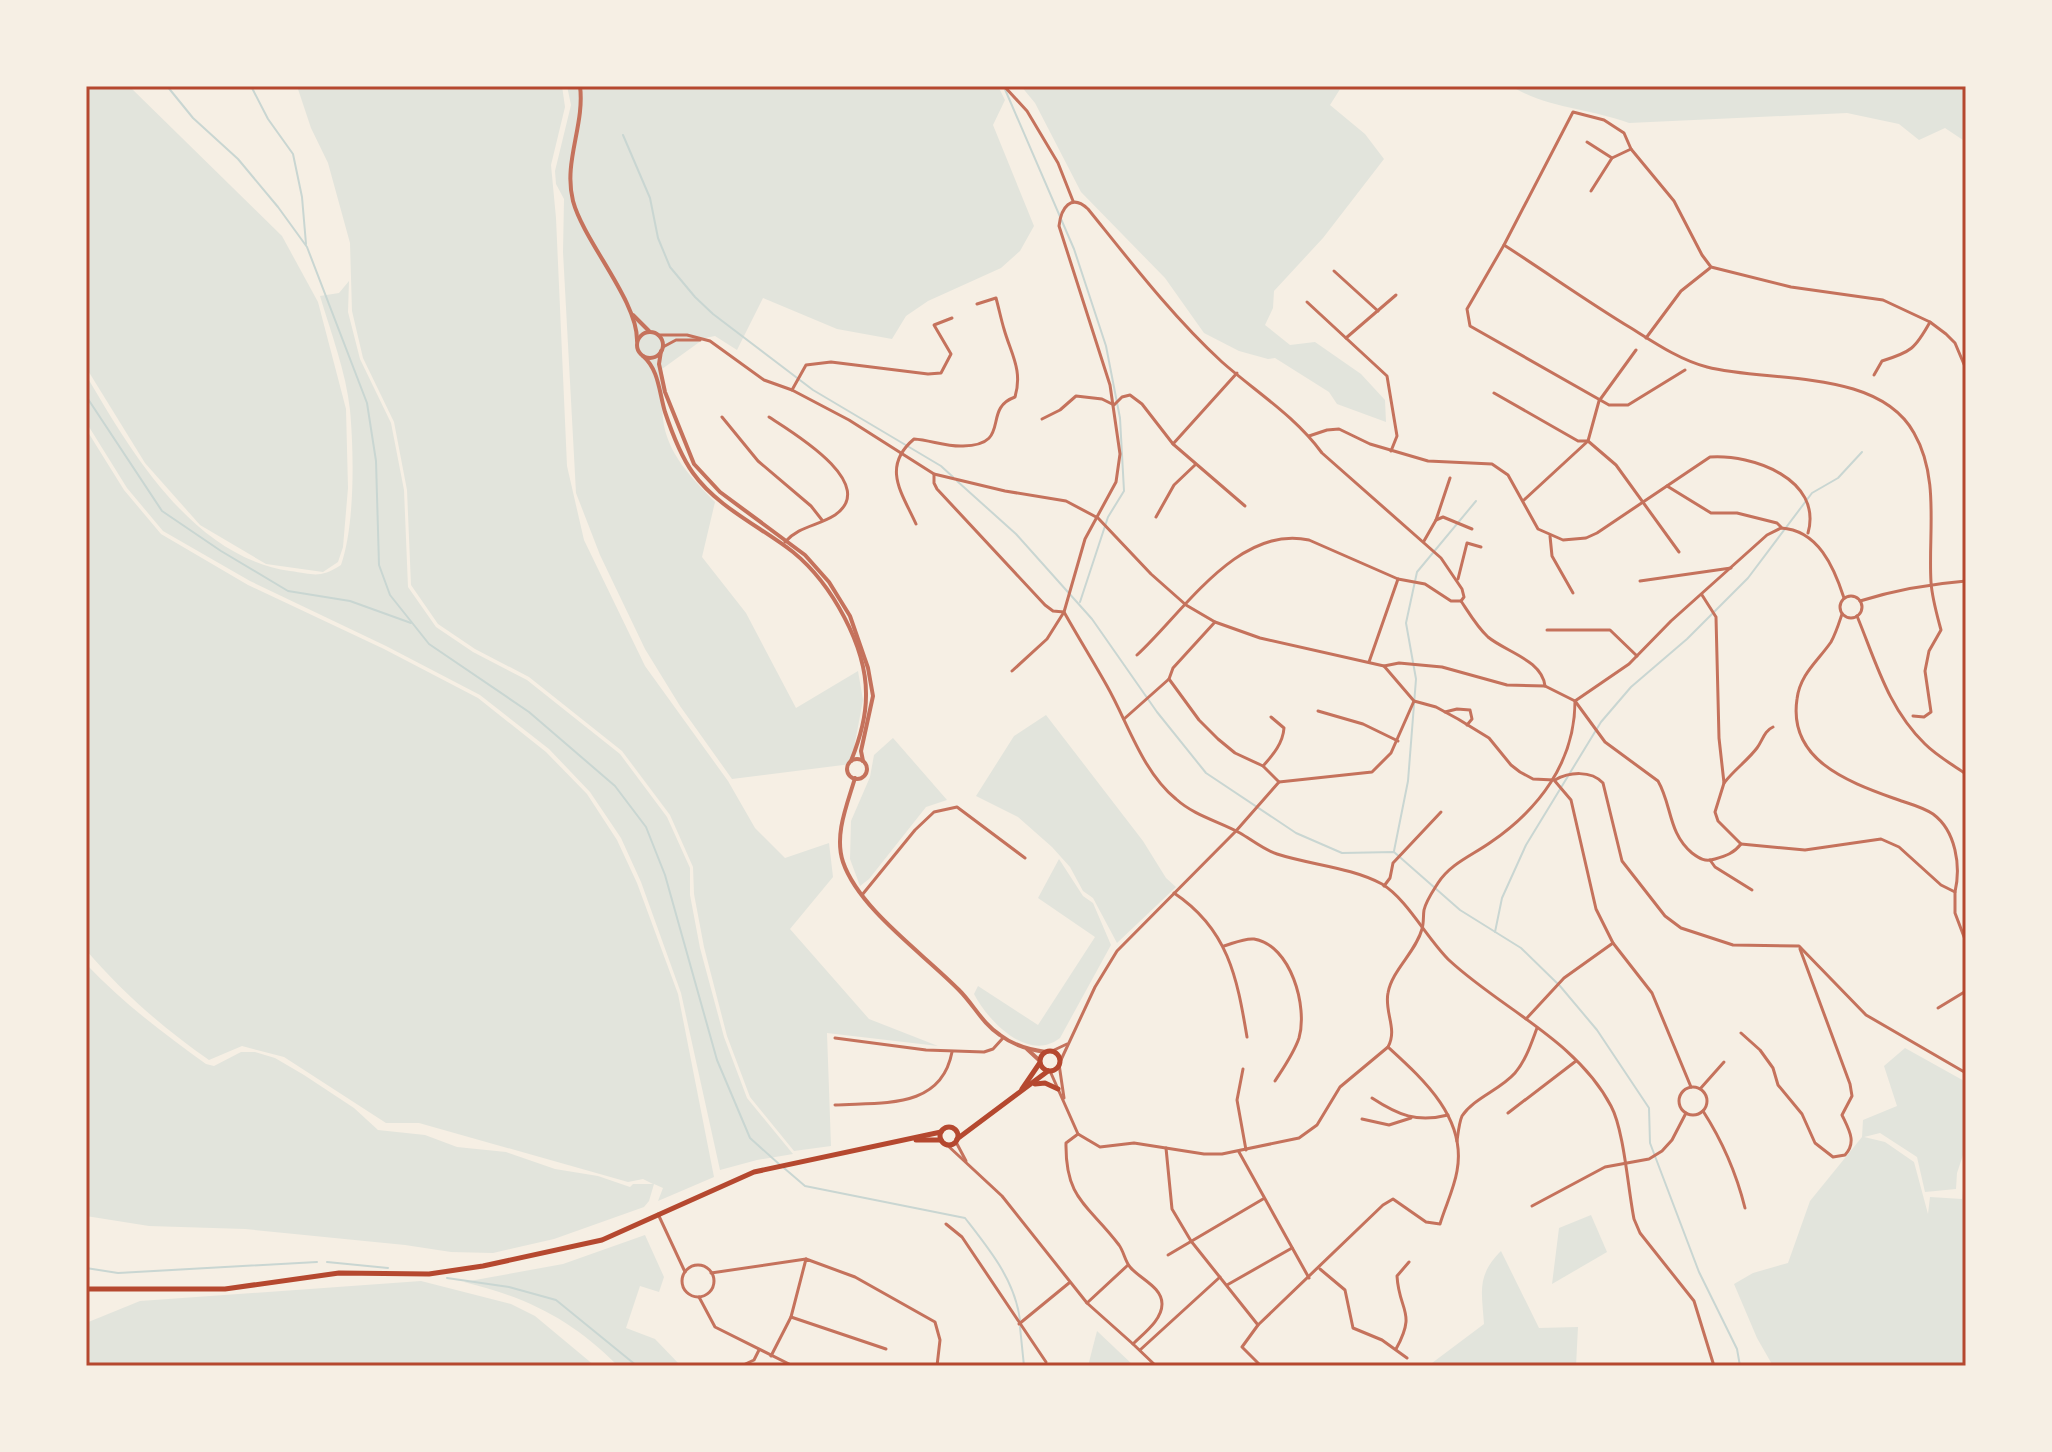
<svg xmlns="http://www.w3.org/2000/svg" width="2052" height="1452" viewBox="0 0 2052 1452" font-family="'Asap Condensed',sans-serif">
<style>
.green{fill:#e2e4dc}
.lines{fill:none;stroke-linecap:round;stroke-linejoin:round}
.stream{stroke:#c9d6d2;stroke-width:2}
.minor{stroke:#c5725c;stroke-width:3}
.tertiary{stroke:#c5725c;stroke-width:4}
.secondary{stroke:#b5482f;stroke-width:5}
.neatline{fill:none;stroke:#b5482f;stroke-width:3}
</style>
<rect width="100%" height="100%" fill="#f6efe4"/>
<g class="green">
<path d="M86,86H129L282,236L318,302L346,409L348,488L343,547L338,562L323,572L266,564L200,525L145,463L87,369Z"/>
<path d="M297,86H562L565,107L551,165L556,218L567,466L584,540L645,666L728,781L755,828L785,858L829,843L833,877L790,929L869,1019L938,1046L827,1033L831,1146L794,1151L750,1097L727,1036L704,947L694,894L693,867L670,815L622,751L529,677L475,649L438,624L411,585L407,490L394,422L363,358L352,311L350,243L328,163L311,128Z"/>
<path d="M567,86H998L1005,100L993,125L1034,226L1020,251L1001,268L928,301L906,316L892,339L837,329L763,298L737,350L715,336L705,338L662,369C666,385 661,402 663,419C667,454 692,478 715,502L702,557L746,613L796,708L858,671L863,700L851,764L732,779L680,706L645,649L600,555L576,493L563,252L564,199L556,184L555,171L571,105Z"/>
<path d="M1021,86H1342L1330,105L1365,134L1384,159L1323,238L1274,291L1273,308L1265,325L1290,345L1315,342L1361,374L1385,400L1386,422L1337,404L1329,392L1275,358L1268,359L1239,351L1204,333L1165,278L1081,192L1035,103Z"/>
<path d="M1511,86H1966V142L1945,128L1919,140L1899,124L1847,113L1629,123C1591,109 1546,108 1511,86Z"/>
<path d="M349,281L348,312L360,359L391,423L404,490L408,587L436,627L473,652L527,680L620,754L667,817L690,868V895L700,948L724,1037L747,1098L793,1154L757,1160L720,1170L681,993L641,882L621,838L590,792L549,749L480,695L386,646L250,581L163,531L127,488L86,422V375C131,452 193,557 290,571C314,574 319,579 341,565C355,525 354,453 350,410C346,372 331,333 320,296L339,293Z"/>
<path d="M86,429L124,490L161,534L248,585L384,649L478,698L546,752L587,794L617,840L637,883L678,994L714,1177L658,1201L663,1188L654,1184L649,1201L644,1207L554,1239L493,1253L451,1252L405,1245L245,1229L149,1226L86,1216V964C123,1003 163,1033 206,1064L214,1066L241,1052H255L275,1058L304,1075L354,1108L378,1130L425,1135L457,1147L506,1152L555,1169L598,1176L630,1187L633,1184H653L643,1179L628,1182L419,1123H386L284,1057L242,1046L209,1060C163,1028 123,993 86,950Z"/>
<path d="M1046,715L1143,841L1166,878L1176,887L1117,943L1093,898L1083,891L1070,867L1052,847L1018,817L976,796L1014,736Z"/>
<path d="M893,738L947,800L926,807L869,879L860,886L850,859L851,821L870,777L874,755Z"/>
<path d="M1059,859L1083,896L1093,903L1111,945L1060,1038C1028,1063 988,1021 974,994L978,986L1038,1025L1095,937L1038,898Z"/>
<path d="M1905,1048L1966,1082V1146L1957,1173L1956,1189L1925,1192L1917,1157L1880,1133L1864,1137L1885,1142L1914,1162L1928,1214L1930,1197L1962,1199L1966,1166V1366H1773L1757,1338L1734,1284L1753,1273L1788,1263L1810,1201L1862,1137L1863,1120L1897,1106L1884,1066Z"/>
<path d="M1591,1215L1607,1252L1552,1284L1559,1228Z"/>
<path d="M645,1235L664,1277L659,1292L640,1286L626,1328L655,1339L681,1366H618C571,1319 528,1298 464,1282L563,1264Z"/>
<path d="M1501,1251L1539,1328L1578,1327L1576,1366H1435L1432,1363L1484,1324C1482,1292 1476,1276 1501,1251Z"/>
<path d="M421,1281L511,1304L535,1316L595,1366H86V1323L140,1301Z"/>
<path d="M1097,1331L1134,1366H1088Z"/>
</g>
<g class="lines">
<g class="stream">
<path d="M167,86L193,118L238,159L278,207L307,247L367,403L376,461L379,565L390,595L429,644L529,712L615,786L646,827L665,875L717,1060L750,1138L779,1164"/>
<path d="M251,86L268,119L293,154L302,197L306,244"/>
<path d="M1004,87L1074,249L1106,346L1120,418L1124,491L1108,517L1080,602"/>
<path d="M623,135L650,198L658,238L670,267L695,297L713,314L813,390L941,466L953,477"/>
<path d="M86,396L162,511L221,551L288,591L350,601L411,623"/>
<path d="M957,481L1016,534L1092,619L1157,712L1206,773L1296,833L1342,853L1394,852L1460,910L1521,948L1560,986L1597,1030L1649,1108L1650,1143L1699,1272L1737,1349L1740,1366"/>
<path d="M1394,851L1408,781L1416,679L1406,623L1417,572L1476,501"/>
<path d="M1495,932L1502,898L1526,845L1601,722L1631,687L1687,639L1748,578L1812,493L1838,478L1862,452"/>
<path d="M784,1168L805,1186L965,1218C989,1249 1015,1280 1020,1320"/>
<path d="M327,1262L388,1268"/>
<path d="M86,1268L118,1273L317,1262"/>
<path d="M447,1278L509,1287L556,1300L637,1366"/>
<path d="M1020,1327L1024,1366"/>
</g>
<g class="minor">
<path d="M1004,86L1027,111L1058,163L1073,201"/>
<path d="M1587,142L1612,158"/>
<path d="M1591,191L1612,158L1631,149"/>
<path d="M1504,245C1546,272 1588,302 1631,328C1655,343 1680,360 1707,367C1769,383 1878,368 1914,433C1940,478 1928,533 1931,582C1932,598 1937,615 1941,630L1929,651L1925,671L1931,712L1924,717L1913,716"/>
<path d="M1334,271L1378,311"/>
<path d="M1307,302L1387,376L1397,436L1391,451"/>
<path d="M658,335H687L710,341L764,380L792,390L849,420L934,474L1005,491L1066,501L1098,518L1151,574L1186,605L1215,622L1260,638L1384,666L1399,663L1442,667L1507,685L1545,686L1575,701L1605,742L1658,781C1672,805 1668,833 1692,853C1700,859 1705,862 1715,859C1726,856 1734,853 1741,844L1718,821L1715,812L1724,783L1719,738L1716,617L1702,595"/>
<path d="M1346,338L1396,295"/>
<path d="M1646,338L1681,291L1710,268"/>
<path d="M663,347L676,340H700"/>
<path d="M1685,370L1628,405H1609L1470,326L1467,309L1504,245L1573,112L1604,120L1624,133L1631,149L1674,201L1702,255L1711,267L1791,287L1883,300L1930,322L1946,334L1955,343L1966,369"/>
<path d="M1874,375L1882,361C1911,352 1915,349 1930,322"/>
<path d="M792,390L806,365L831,362L928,374L941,373L951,354L934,325L952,318"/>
<path d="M1494,393L1578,441H1588L1616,465L1679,552"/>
<path d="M722,417L758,461L811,506L822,520"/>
<path d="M769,417C792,432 880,484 835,515C818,526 799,526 785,542"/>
<path d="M1042,419L1060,410L1076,396L1102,399L1114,405L1122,397L1130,395L1142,404L1173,444L1245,506"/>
<path d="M1309,436L1327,430L1339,429L1370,444L1428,461L1492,464L1508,475L1538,529L1563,540L1586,538L1597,533L1710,457C1752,454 1823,479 1808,533"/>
<path d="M1173,444L1237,373"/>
<path d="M934,474V483L937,489L1045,605L1053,611L1064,612C1078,637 1093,661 1107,686C1128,723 1142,771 1176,799C1195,816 1218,821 1240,833C1252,840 1264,850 1277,854C1311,865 1350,867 1382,884C1408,900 1427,939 1450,961C1502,1009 1577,1041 1611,1106C1624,1130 1628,1189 1634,1219L1640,1233L1694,1301L1714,1366"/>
<path d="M1667,486L1711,513H1737L1777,523L1781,527"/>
<path d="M1524,500L1588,441L1599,401L1636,350"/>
<path d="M1156,517L1174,485L1195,465"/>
<path d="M1436,520L1443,517L1472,529"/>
<path d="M916,524C902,493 881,467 914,439C930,440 947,447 963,446C1013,445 981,409 1015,397C1023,370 1011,354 1004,329C1001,319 999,309 996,298L977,304"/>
<path d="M1550,536L1552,556L1573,593"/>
<path d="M1424,541L1436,520L1450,478"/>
<path d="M1458,579L1467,543L1481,547"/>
<path d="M1640,581L1731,568"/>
<circle cx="1851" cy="607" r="11"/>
<path d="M1860,601C1895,590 1929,584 1966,581"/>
<path d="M1842,614C1839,623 1836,633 1831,642C1818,661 1800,674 1797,699C1788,759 1846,781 1893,798C1906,803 1921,806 1933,814C1956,831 1961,866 1955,892"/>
<path d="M1857,616C1876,662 1888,708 1925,744C1937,756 1953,765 1966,774"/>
<path d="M1215,622L1173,668L1169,679L1199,720L1218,739L1235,753L1263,766L1279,782"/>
<path d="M1547,630H1610L1637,656"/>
<path d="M1137,655C1183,613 1238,524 1309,540L1398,579L1425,584L1451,601H1461C1469,613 1477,627 1488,637C1506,652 1542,660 1545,686"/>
<path d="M1369,662L1398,579"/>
<path d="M1384,666L1414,701L1436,707L1458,719L1489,738L1511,765L1520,772L1533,779L1554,780L1571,800L1596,909L1613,943L1652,993L1691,1087"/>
<path d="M1012,671L1047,639L1064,612L1085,539L1116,482L1120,454L1110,385L1059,226C1061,208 1071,193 1088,209C1130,261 1173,317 1222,362C1256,392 1295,416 1322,453L1441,558L1462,589L1464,597L1461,601"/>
<path d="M1318,711L1363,724L1398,741"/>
<path d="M1445,712L1457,709L1470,710L1472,719L1467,725"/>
<path d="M1124,719L1169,679"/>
<path d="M1263,766C1273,755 1283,743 1284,728L1271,717"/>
<path d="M1555,780C1569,772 1591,770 1603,783L1622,861L1665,916L1681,928L1733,945L1799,946L1866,1015L1966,1073"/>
<path d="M1724,783C1734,770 1747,761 1757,748C1763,740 1764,731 1773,727"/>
<path d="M1741,844L1805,850L1881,839L1899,847L1941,885L1955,892V913L1966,942"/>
<path d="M1710,860L1715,867L1752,890"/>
<path d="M1384,886L1390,878L1393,863L1441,812"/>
<path d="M1174,893C1228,929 1237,977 1247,1037"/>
<path d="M862,895L915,830L934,812L957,807L1025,858"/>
<path d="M1224,946C1234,943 1244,938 1254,939C1291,945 1308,1007 1299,1038C1294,1053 1284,1067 1275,1081"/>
<path d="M1938,1008L1966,991"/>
<path d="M1526,1019L1564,978L1613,943"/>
<path d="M1741,1033L1760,1050L1773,1068L1778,1085L1802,1114L1815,1143L1833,1157L1845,1155C1857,1142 1849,1130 1842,1115L1852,1096L1850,1084L1800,949"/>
<path d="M835,1038L926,1050L984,1052L993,1049L1003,1038"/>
<path d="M1052,1051L1067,1044"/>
<path d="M1060,1062L1095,987L1117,951L1236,831L1279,782L1372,772L1391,753L1414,701"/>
<path d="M1059,1064L1064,1098"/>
<path d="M1243,1069L1237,1100L1246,1150"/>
<path d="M1050,1071L1078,1134L1100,1147L1134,1143L1204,1154H1222L1299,1138L1317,1125L1340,1087L1388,1047C1398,1029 1384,1012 1388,993C1392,970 1416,952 1422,929C1424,923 1423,916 1424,910C1426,901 1433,891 1438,883C1451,863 1473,855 1491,842C1539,809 1575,762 1575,701L1629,664L1671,621L1767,535L1781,528C1818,530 1834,567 1844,598"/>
<circle cx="1693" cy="1101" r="14"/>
<path d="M1700,1089L1724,1062"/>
<path d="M1372,1098C1398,1115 1417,1123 1448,1115"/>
<path d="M835,1105C882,1102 941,1110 952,1052"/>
<path d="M1703,1111C1723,1142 1736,1172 1745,1208"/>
<path d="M1508,1113L1576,1061"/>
<path d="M1362,1119L1389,1125L1411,1118"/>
<path d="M1078,1134L1066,1143C1065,1200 1089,1205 1119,1245C1124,1252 1125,1261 1130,1267C1140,1279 1162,1287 1162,1304C1162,1320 1144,1333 1133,1344L1156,1366"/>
<path d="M1457,1141C1458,1134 1459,1123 1462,1116C1474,1098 1500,1090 1515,1073C1526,1060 1531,1044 1537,1028"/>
<path d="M956,1142L966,1161"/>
<path d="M946,1144L1002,1196L1087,1303L1133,1344"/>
<path d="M1166,1148L1172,1209L1191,1241L1258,1325L1242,1347L1261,1366"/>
<path d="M1239,1152L1309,1278"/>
<path d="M1532,1206L1605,1167L1649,1159L1662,1151L1672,1140L1686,1113"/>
<path d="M658,1214L685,1272"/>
<path d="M946,1224L962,1237L1046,1362"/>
<path d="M1168,1255L1263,1199"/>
<circle cx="698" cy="1281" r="16"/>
<path d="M1320,1269L1345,1290L1353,1328L1382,1340L1407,1358"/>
<path d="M711,1273L806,1259"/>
<path d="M1227,1285L1292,1248"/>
<path d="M699,1297L715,1327L793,1366"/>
<path d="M1087,1303L1128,1265"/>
<path d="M791,1317L886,1349"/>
<path d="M1019,1324L1069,1283"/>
<path d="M1258,1325L1383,1205L1393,1199L1426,1222L1440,1224C1445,1207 1454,1189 1457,1171C1467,1118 1423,1079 1388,1047"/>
<path d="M1396,1349C1417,1311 1399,1312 1397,1276L1409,1262"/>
<path d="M1140,1350L1220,1277"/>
<path d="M771,1356L791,1317L806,1259L855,1277L935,1322L940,1340L937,1366"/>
<path d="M741,1366L754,1360L759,1350"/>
</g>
<g class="tertiary">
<path d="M580,86C585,125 563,162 573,201C584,242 638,301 637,341"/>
<path d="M633,315L649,331"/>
<circle cx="650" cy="345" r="13"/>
<path d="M661,351L659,364L665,392L694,464L720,492L805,555L829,582L850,616L868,668L873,696L861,751L863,761"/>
<path d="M643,356C659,370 659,392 665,412C672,433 680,455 693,473C717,507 761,527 793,552C831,583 867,646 866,696C866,718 859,741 851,761"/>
<circle cx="857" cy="769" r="10"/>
<path d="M855,778C847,805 834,835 843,862C859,909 924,954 959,990C974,1005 982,1023 1000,1035C1013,1045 1030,1050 1046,1052"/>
<path d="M1027,1049L1040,1061"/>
</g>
<g class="secondary">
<circle cx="1050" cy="1061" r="10"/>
<path d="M1035,1084L1045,1083L1058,1089"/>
<path d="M1022,1089L1039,1064"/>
<circle cx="949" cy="1136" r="9"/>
<path d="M957,1139L1048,1071"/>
<path d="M916,1140H941"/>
<path d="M86,1289H225L339,1273L429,1274L483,1266L602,1240L754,1172L941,1132"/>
</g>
</g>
<rect width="2052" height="1452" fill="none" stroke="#f6efe4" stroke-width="176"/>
<rect x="88" y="88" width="1876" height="1276" class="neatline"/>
</svg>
